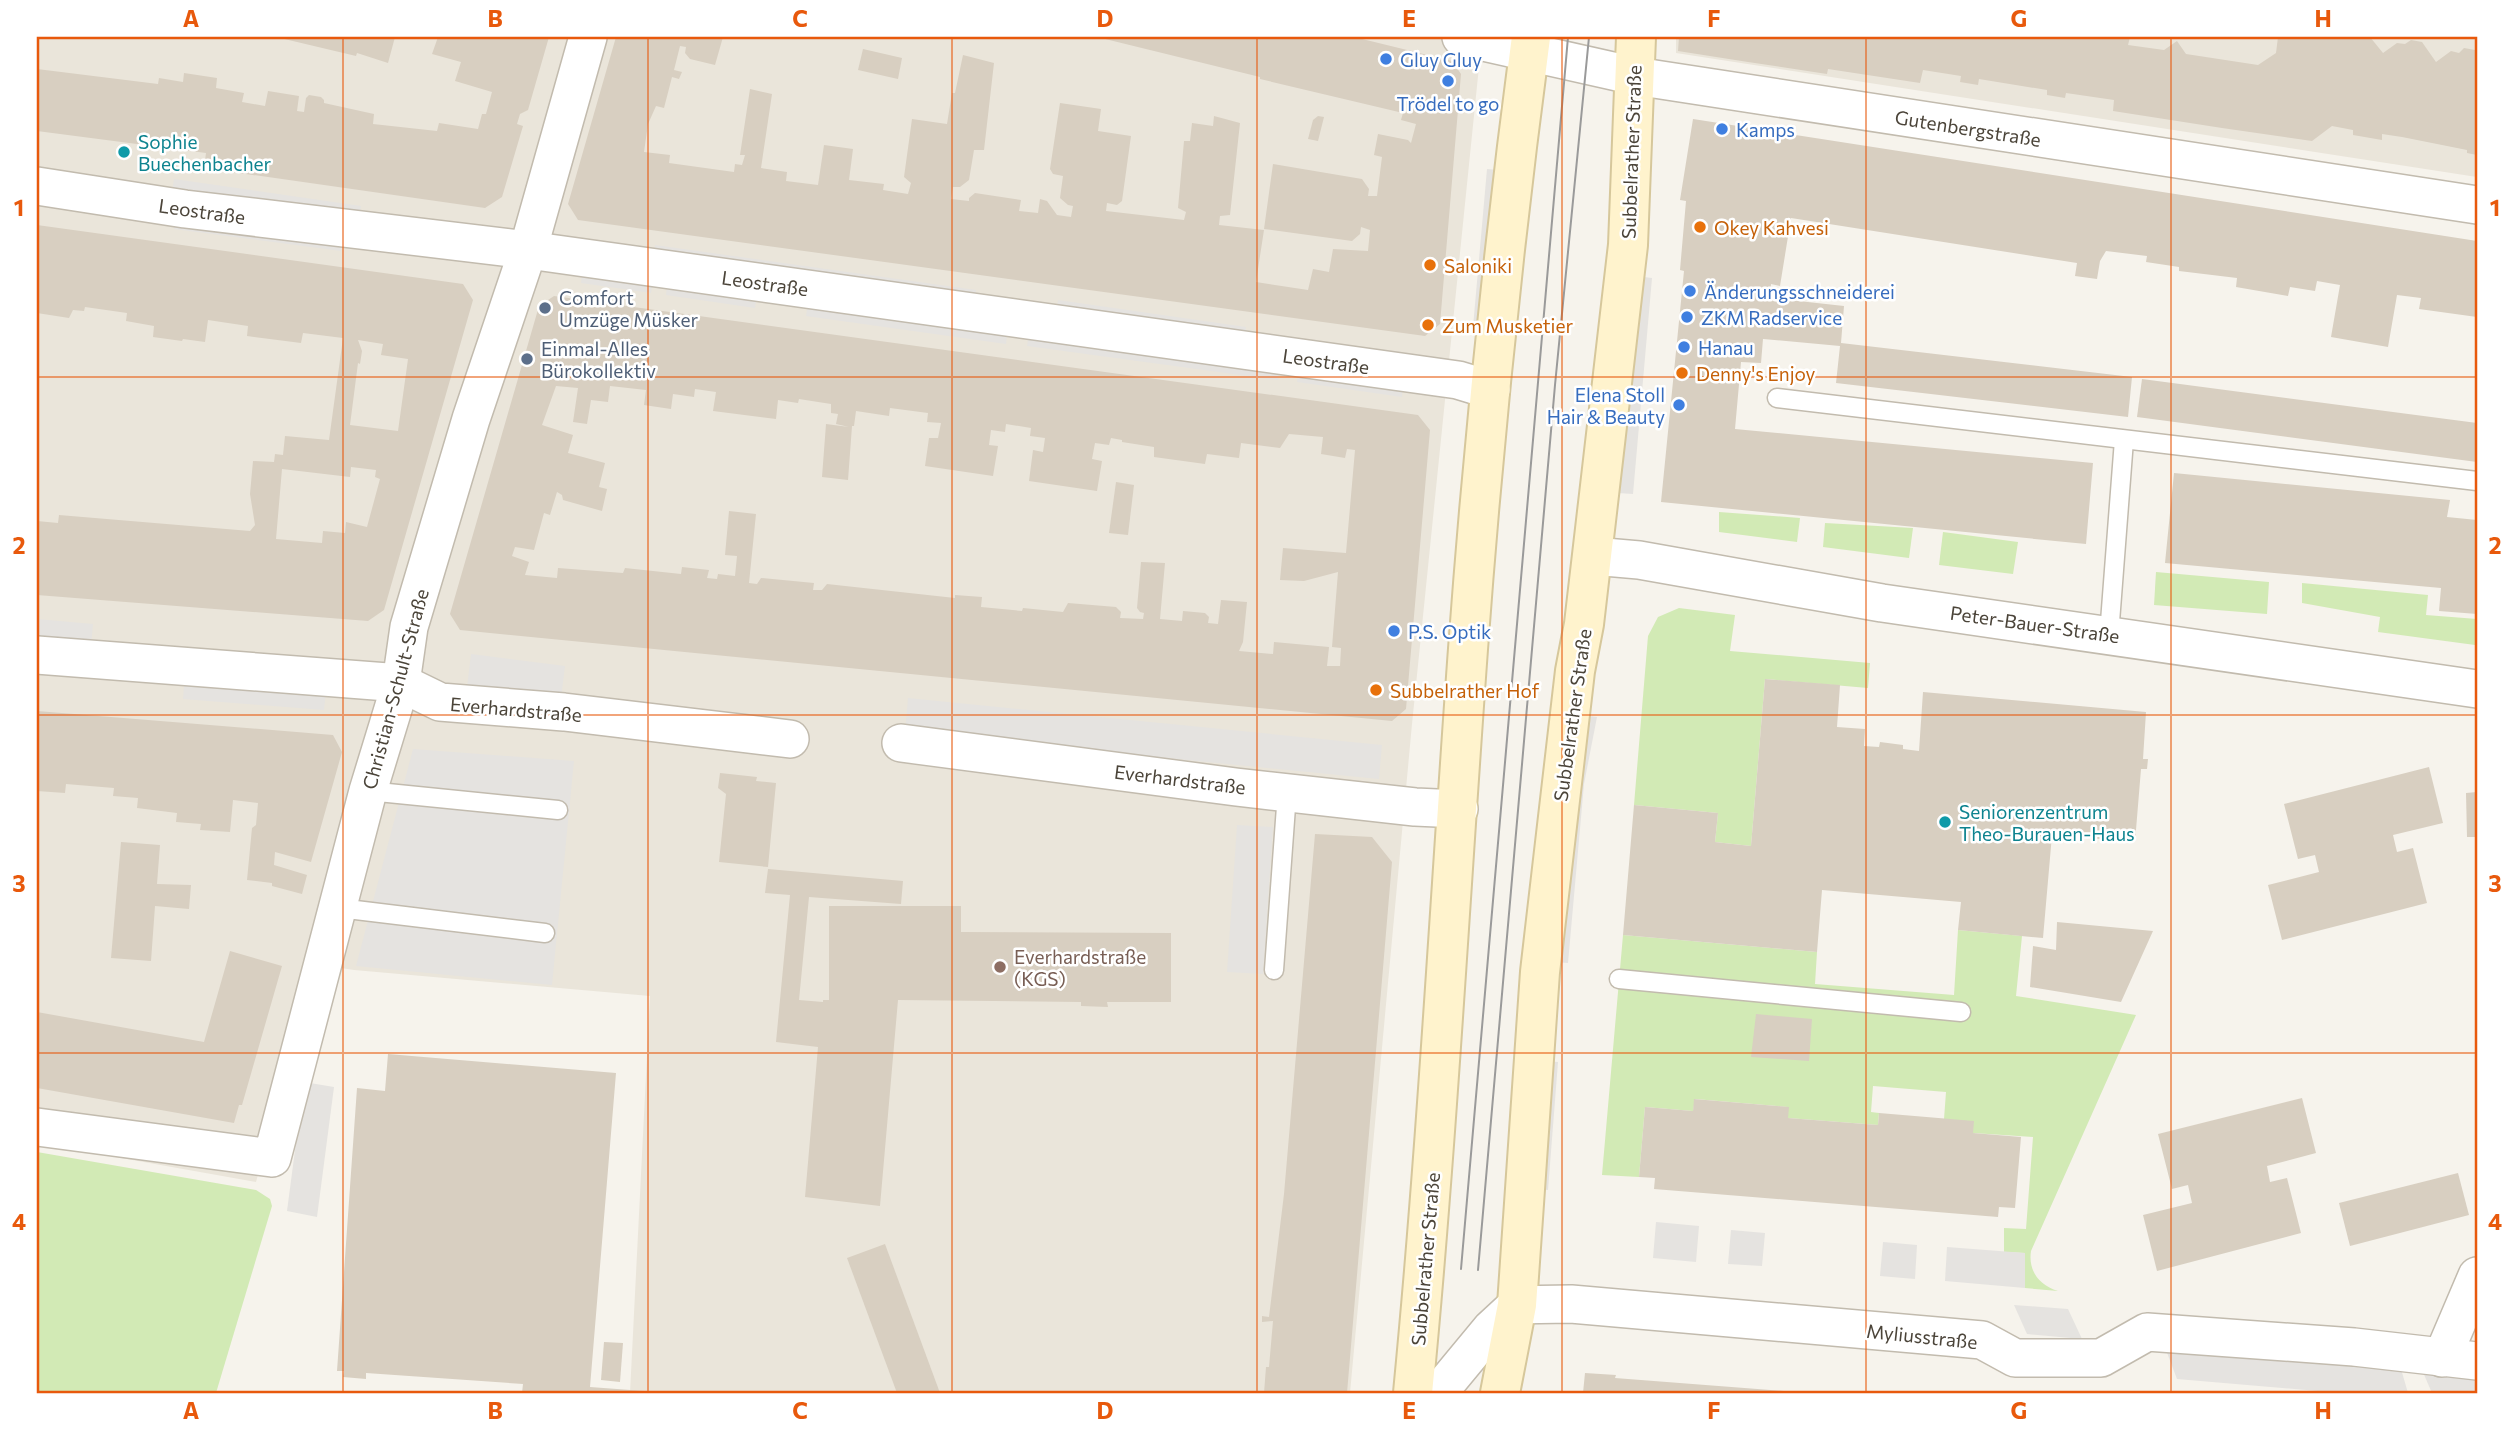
<svg xmlns="http://www.w3.org/2000/svg" width="2514" height="1430" viewBox="0 0 2514 1430" font-family="Commissioner,sans-serif">
<style>
.residential{fill:#eae5da}
.green{fill:#d2eab5}
.parking{fill:#e5e3e0}
.building{fill:#d8cfc1;fill-rule:evenodd}
.lines{fill:none;stroke-linecap:round;stroke-linejoin:round}
.service-casing{stroke:#c2bbae;stroke-width:21}
.minor-casing{stroke:#c2bbae;stroke-width:40}
.secondary-casing{stroke:#d6c79b;stroke-width:42}
.service{stroke:#fff;stroke-width:18}
.minor{stroke:#fff;stroke-width:37}
.secondary{stroke:#fff3cd;stroke-width:38}
.tram{stroke:#9a9a9a;stroke-width:2}
.grid{fill:none;stroke:#e8590c;stroke-width:2;stroke-opacity:0.55}
.shop-dot{fill:#3f7fe0;stroke:#fff;stroke-width:2.5}
.culture-dot{fill:#0f9aa8;stroke:#fff;stroke-width:2.5}
.food-dot{fill:#e8710a;stroke:#fff;stroke-width:2.5}
.service-dot{fill:#5c6f8a;stroke:#fff;stroke-width:2.5}
.education-dot{fill:#8d6e63;stroke:#fff;stroke-width:2.5}
.labels{text-anchor:middle;dominant-baseline:central;stroke-width:5;stroke-linejoin:round;paint-order:stroke}
.shop-label{font-size:19px;fill:#366cbe;stroke:#fff;text-anchor:start}
.street-label{font-size:19px;fill:#4b4439;stroke:#fff}
.culture-label{font-size:19px;fill:#0d838f;stroke:#fff;text-anchor:start}
.food-label{font-size:19px;fill:#c56008;stroke:#fff;text-anchor:start}
.service-label{font-size:19px;fill:#4e5e75;stroke:#fff;text-anchor:start}
.education-label{font-size:19px;fill:#785e54;stroke:#fff;text-anchor:start}
.neatline{fill:none;stroke:#e8590c;stroke-width:2.5}
.grid-label{font-size:23px;text-anchor:middle;font-weight:bold;fill:#e8590c}
</style>
<rect width="100%" height="100%" fill="#f6f3ec"/>
<g class="residential">
<path d="M37,37H1482L1412,724L1350,1393H630L650,996L354,970L315,964L256,1182L37,1143Z"/>
<path d="M1676,37H2477V177L1676,53Z"/>
</g>
<g class="green">
<path d="M1719,512L1800,518L1797,542L1719,532Z"/>
<path d="M1825,523L1913,528L1909,558L1823,547Z"/>
<path d="M1943,532L2018,542L2013,574L1939,565Z"/>
<path d="M2156,572L2269,582L2267,614L2154,605Z"/>
<path d="M2302,583L2428,595L2426,615L2477,619L2475,645L2378,632L2380,617L2302,603Z"/>
<path d="M1679,608L1735,615L1730,651L1870,663L1868,688L1765,679L1751,846L1715,842L1718,813L1634,805L1648,636L1658,617Z"/>
<path d="M1958,930L2022,936L2016,996L2136,1015L2031,1251C2028,1271 2039,1285 2058,1291L2025,1288V1253L2004,1252V1228L2026,1229L2033,1137L1973,1133L1944,1119L1946,1092L1873,1086L1871,1112L1879,1113L1878,1125L1788,1118V1107L1695,1099L1693,1111L1645,1107L1639,1177L1602,1175L1623,935L1817,952L1815,984L1954,995Z"/>
<path d="M37,1152L256,1190L270,1199L272,1206L216,1393H37Z"/>
</g>
<g class="parking">
<path d="M1487,169L1499,170L1486,328L1473,327Z"/>
<path d="M174,179L361,206L359,218L172,191Z"/>
<path d="M175,216L343,238L341,251L174,229Z"/>
<path d="M655,245L976,290L975,302L654,258Z"/>
<path d="M582,271L653,281L651,293L581,283Z"/>
<path d="M1636,276L1652,278L1633,494L1617,493Z"/>
<path d="M667,284L757,295L755,308L666,295Z"/>
<path d="M1058,300L1246,327L1244,340L1056,313Z"/>
<path d="M808,302L1008,330L1006,344L806,316Z"/>
<path d="M1029,333L1280,367L1278,380L1027,346Z"/>
<path d="M1298,370L1403,385L1402,397L1297,382Z"/>
<path d="M37,619L93,624L90,657L37,653Z"/>
<path d="M471,654L565,666L561,699L467,687Z"/>
<path d="M185,671L327,682L324,710L183,699Z"/>
<path d="M908,698L1382,745L1379,779L905,732Z"/>
<path d="M1582,715L1597,717L1584,784L1568,963L1555,962Z"/>
<path d="M413,749L574,761L552,985L356,966Z"/>
<path d="M1237,825L1273,827L1263,974L1227,972Z"/>
<path d="M1545,1061L1558,1062L1548,1190L1536,1189Z"/>
<path d="M304,1082L334,1087L317,1217L287,1211Z"/>
<path d="M1656,1222L1699,1226L1696,1262L1653,1258Z"/>
<path d="M1731,1230L1765,1233L1762,1266L1728,1264Z"/>
<path d="M1883,1242L1917,1245L1915,1279L1880,1276Z"/>
<path d="M1947,1247L2025,1253V1288L1945,1281Z"/>
<path d="M2014,1305L2068,1309L2082,1339L2027,1334Z"/>
<path d="M2166,1350L2401,1369L2408,1393H2341L2177,1379Z"/>
<path d="M2422,1370L2477,1375V1393H2432Z"/>
</g>
<g class="building">
<path d="M276,37H395L388,63L357,53L356,56Z"/>
<path d="M438,37H549L528,110L520,114L517,124L523,126L502,197L485,208L204,168L206,153L37,131V69L158,84L159,78L183,82L184,73L217,78L216,88L244,93L242,102L265,106L268,91L299,96L297,111L304,112L306,98L309,95L321,97L324,100V103L374,114L373,124L437,131L439,123L478,129L482,114H486L492,92L455,81L461,62L432,54Z"/>
<path d="M616,37H723L715,65L690,59L685,53L686,47L680,46L674,70L682,72L679,79L672,77L664,108L656,106L648,124L644,152L670,155L669,163L734,172L735,164L742,165L745,155H740L750,89L772,94L761,168L787,172L786,181L818,185L824,145L853,149L849,180L884,184L883,190L908,194L911,183L904,177L912,119L947,124L952,93H955L963,55L994,63L984,150H974L969,180L960,187H953L951,199L969,201V198L975,193L1021,200L1019,211L1038,213L1040,199L1047,201L1057,215L1071,217L1073,206L1068,205L1060,198L1063,176L1053,174L1050,169L1060,103L1101,109L1098,131L1131,136L1122,201L1117,205L1107,203L1106,211L1184,220L1186,212L1178,208L1184,141H1190L1192,123L1213,126L1214,116L1240,123L1230,215L1220,216L1219,225L1264,230L1256,282L1308,290L1313,269L1329,272L1333,249L1368,251L1370,230L1361,227L1360,234L1352,241L1264,229L1273,164L1362,179L1369,189L1368,196H1377L1382,157L1374,155L1378,134L1408,140L1411,143L1416,124L1401,120L1403,113L1260,79V77L1097,37H1354L1452,61L1461,74L1440,324L1425,336L578,220L568,204Z"/>
<path d="M1679,37H2130L2128,45L2164,50L2177,41L2186,54L2258,65L2276,53L2278,37H2370L2383,53L2397,43L2405,44L2411,40L2422,42L2436,62L2451,51L2459,53L2464,48L2475,50L2477,53V155L2467,153V150L2402,137L2382,134V140L2353,135V130L2332,126L2312,141L2222,128L2113,111L2114,100L2066,93L2065,98L2047,95V90L1979,79L1978,85L1960,82L1961,76L1923,70L1920,83L1828,69L1827,74L1748,62L1678,51Z"/>
<path d="M863,49L902,58L898,79L858,70Z"/>
<path d="M1318,116L1324,117L1318,141L1308,139L1313,120Z"/>
<path d="M1693,119L2477,241V317L2419,309L2421,298L2397,295L2388,347L2331,337L2340,285L2317,281L2315,291L2290,287L2288,296L2236,287L2237,278L2179,271V267L2146,262L2147,256L2106,251L2100,261L2097,279L2075,276L2077,263L1791,218L1780,286L1771,284L1770,298L1844,306L1841,343L2132,377L2128,417L1836,383L1840,346L1763,339L1761,363L1741,362L1735,429L2093,463L2086,544L1661,502L1684,271L1680,270L1686,201L1680,200Z"/>
<path d="M37,225L463,284L473,300L384,610L368,621L37,595V521L58,523L59,515L250,531L255,525L250,494L253,461L274,462L275,454L283,455L285,436L329,440L343,338L303,333L301,343L247,336L248,326L208,320L205,342L183,339L182,341L153,337L154,326L126,321L127,313L85,307L84,311L73,310L69,318L37,313ZM358,340L383,344L381,355L408,359L398,431L350,425L358,363L360,364L362,351ZM351,467L376,470L375,477L380,479L367,527L346,522L345,533L323,531L322,543L276,539L282,469L350,477Z"/>
<path d="M554,296L1418,415L1430,430L1406,709L1392,721L460,630L450,614L539,306ZM556,386L578,388L573,422L587,424L591,400L608,402L610,386L646,390L644,405L671,409L673,394L694,397L695,389L716,392L713,411L776,419L778,400L798,403L799,399L831,404V413L838,414L836,424L849,427L826,424L822,477L848,480L852,426H854L856,411L889,416L890,408L928,413L927,422L941,423L938,438H929L925,466L993,476L998,446L989,445L991,430L1005,432L1006,424L1031,428L1030,436L1045,438L1043,452L1033,450L1029,481L1097,491L1102,461L1092,459L1095,443L1109,445L1111,438L1122,440V442L1154,447V457L1205,464L1207,454L1239,458L1241,443L1280,448L1289,434L1323,437L1321,454L1345,458L1347,449L1355,450L1346,553L1283,548L1280,580L1304,581L1338,572L1332,647L1341,648L1340,666H1327L1329,647L1274,642L1273,654L1239,651L1243,642L1247,602L1221,600L1218,624L1208,623L1209,617L1205,613L1183,611L1182,621L1160,619L1165,563L1141,562L1137,608L1140,612L1144,613L1143,619L1120,618L1121,612L1116,607L1068,603L1063,612L1023,608L1022,611L981,607L982,597L955,595V598L827,584L822,590H813L814,583L761,578L757,584L749,583L756,514L729,511L725,555L737,556L735,576L718,574L717,579L707,578L709,570L682,567L681,574L625,568L623,573L558,568L557,578L525,575L529,562L512,556L515,547L534,550L544,513L550,515L557,492L562,495L563,500L602,511L607,489L599,487L605,463L568,453L573,435L542,425Z"/>
<path d="M2142,379L2477,423V462L2137,417Z"/>
<path d="M2174,473L2450,500L2447,517L2477,520V614L2439,611L2441,588L2165,563Z"/>
<path d="M1116,482L1134,485L1128,535L1109,533Z"/>
<path d="M1765,679L1840,685L1837,727L1865,729L1864,746L1879,747L1880,742L1903,745V749L1919,751L1923,692L2146,712L2143,759H2148L2147,769H2141L2135,842L2052,835L2043,938L1958,930L1961,902L1822,890L1817,952L1623,935L1634,805L1718,813L1715,842L1751,846Z"/>
<path d="M37,711L333,735L342,752L311,862L275,852L274,865L307,875L302,894L272,886V883L247,880L252,828L256,825L258,803L233,800L230,832L200,830L201,824L176,822L177,813L137,808L138,798L113,796L114,788L66,784L65,793L37,791Z"/>
<path d="M2429,767L2443,823L2393,835L2397,852L2413,848L2427,903L2282,940L2268,885L2319,872L2315,855L2298,859L2284,804Z"/>
<path d="M720,773L757,777L756,781L776,783L768,867L719,862L726,794L718,788Z"/>
<path d="M2477,792V837H2467L2466,793Z"/>
<path d="M1315,834L1372,837L1392,862L1347,1393H1264L1266,1367H1269L1273,1321L1262,1322V1316L1269,1317L1284,1194Z"/>
<path d="M121,842L160,845L157,884L191,885L189,909L155,906L151,961L111,958Z"/>
<path d="M768,869L903,881L901,904L809,897L799,1000L823,1002V1000H829V906H961V932L1171,933V1002H1107L1108,1007L1081,1006V1002L898,1000L880,1206L805,1197L818,1047L776,1042L790,895L765,893Z"/>
<path d="M2057,922L2153,931L2121,1002L2030,987L2033,946L2056,950Z"/>
<path d="M230,951L282,966L242,1105H239L234,1123L37,1088V1012L204,1042Z"/>
<path d="M1756,1014L1812,1019L1809,1061L1751,1057Z"/>
<path d="M388,1054L616,1073L590,1387L644,1391V1393H522L523,1384L366,1373V1379L343,1377L344,1371H337L357,1088L385,1091Z"/>
<path d="M2302,1098L2316,1153L2267,1166L2270,1182L2287,1178L2301,1233L2157,1271L2143,1215L2192,1203L2188,1185L2172,1189L2158,1134Z"/>
<path d="M1694,1099L1789,1107L1788,1118L1878,1125L1879,1113L1974,1121L1973,1133L2021,1137L2015,1208L1999,1207L1998,1217L1654,1189L1655,1178L1639,1177L1645,1107L1693,1111Z"/>
<path d="M2458,1173L2469,1215L2350,1246L2339,1203Z"/>
<path d="M885,1244L940,1393H897L847,1258Z"/>
<path d="M604,1342L623,1343L620,1382L601,1380Z"/>
<path d="M1585,1373L1616,1375L1615,1378L1784,1391V1393H1583Z"/>
</g>
<g class="lines">
<defs>
<g id="service">
<path d="M1777,398L2477,481"/>
<path d="M2109,635L2124,440"/>
<path d="M368,791L558,810"/>
<path d="M339,908L545,933"/>
<path d="M1274,970L1287,793"/>
<path d="M1619,979L1961,1012"/>
</g>
<g id="minor">
<path d="M1461,37L1635,76L2477,205"/>
<path d="M37,186L185,209L528,250L1458,380L1491,390"/>
<path d="M1593,556L1639,560L1882,603L2477,689"/>
<path d="M37,655L401,683L440,702L564,712L790,739"/>
<path d="M901,743L1236,787L1415,807L1459,809"/>
<path d="M37,1127L272,1158L368,791L401,683L409,627L471,419L528,250L588,37"/>
<path d="M2442,1358L2477,1276"/>
<path d="M1438,1393L1491,1329L1517,1305L1571,1304L1982,1340L2015,1358H2101L2147,1332L2354,1347L2477,1361"/>
</g>
<g id="secondary">
<path d="M1413,1393C1437,1146 1450,897 1468,649C1483,445 1504,240 1531,37"/>
<path d="M1500,1393L1517,1305L1540,972L1575,671L1584,624L1628,245L1636,37"/>
</g>
</defs>
<use href="#service" class="service-casing"/>
<use href="#minor" class="minor-casing"/>
<use href="#secondary" class="secondary-casing"/>
<use href="#service" class="service"/>
<use href="#minor" class="minor"/>
<use href="#secondary" class="secondary"/>
<g class="tram">
<path d="M1461,1269L1568,37"/>
<path d="M1478,1270L1555,385L1589,37"/>
</g>
</g>
<path class="grid" d="M343,37V1393M648,37V1393M952,37V1393M1257,37V1393M1562,37V1393M1866,37V1393M2171,37V1393M37,377H2477M37,715H2477M37,1053H2477"/>
<g class="shop-dot">
<circle cx="1386" cy="59" r="7"/>
<circle cx="1448" cy="81" r="7"/>
<circle cx="1722" cy="129" r="7"/>
<circle cx="1690" cy="291" r="7"/>
<circle cx="1687" cy="317" r="7"/>
<circle cx="1684" cy="347" r="7"/>
<circle cx="1679" cy="405" r="7"/>
<circle cx="1394" cy="631" r="7"/>
</g>
<g class="culture-dot">
<circle cx="124" cy="152" r="7"/>
<circle cx="1945" cy="822" r="7"/>
</g>
<g class="food-dot">
<circle cx="1700" cy="227" r="7"/>
<circle cx="1430" cy="265" r="7"/>
<circle cx="1428" cy="325" r="7"/>
<circle cx="1682" cy="373" r="7"/>
<circle cx="1376" cy="690" r="7"/>
</g>
<g class="service-dot">
<circle cx="545" cy="308" r="7"/>
<circle cx="527" cy="359" r="7"/>
</g>
<circle class="education-dot" cx="1000" cy="967" r="7"/>
<g class="labels">
<g class="shop-label">
<text x="1400" y="59">Gluy Gluy</text>
<text x="1448" y="103" text-anchor="middle">Trödel to go</text>
<text x="1736" y="129">Kamps</text>
<text x="1704" y="291">Änderungsschneiderei</text>
<text x="1701" y="317">ZKM Radservice</text>
<text x="1698" y="347">Hanau</text>
<text x="1665" y="394" text-anchor="end">Elena Stoll<tspan x="1665" dy="22">Hair &amp; Beauty</tspan></text>
<text x="1408" y="631">P.S. Optik</text>
</g>
<g class="street-label">
<text transform="translate(1968 128) rotate(9)">Gutenbergstraße</text>
<text transform="translate(1631 152) rotate(-88)">Subbelrather Straße</text>
<text transform="translate(202 211) rotate(8)">Leostraße</text>
<text transform="translate(765 283) rotate(8)">Leostraße</text>
<text transform="translate(1326 361) rotate(8)">Leostraße</text>
<text transform="translate(2035 624) rotate(8)">Peter-Bauer-Straße</text>
<text transform="translate(395 689) rotate(-75)">Christian-Schult-Straße</text>
<text transform="translate(516 709) rotate(5)">Everhardstraße</text>
<text transform="translate(1572 715) rotate(-82)">Subbelrather Straße</text>
<text transform="translate(1180 779) rotate(7)">Everhardstraße</text>
<text transform="translate(1425 1259) rotate(-85)">Subbelrather Straße</text>
<text transform="translate(1922 1336) rotate(6)">Myliusstraße</text>
</g>
<g class="culture-label">
<text x="138" y="141">Sophie<tspan x="138" dy="22">Buechenbacher</tspan></text>
<text x="1959" y="811">Seniorenzentrum<tspan x="1959" dy="22">Theo-Burauen-Haus</tspan></text>
</g>
<g class="food-label">
<text x="1714" y="227">Okey Kahvesi</text>
<text x="1444" y="265">Saloniki</text>
<text x="1442" y="325">Zum Musketier</text>
<text x="1696" y="373">Denny's Enjoy</text>
<text x="1390" y="690">Subbelrather Hof</text>
</g>
<g class="service-label">
<text x="559" y="297">Comfort<tspan x="559" dy="22">Umzüge Müsker</tspan></text>
<text x="541" y="348">Einmal-Alles<tspan x="541" dy="22">Bürokollektiv</tspan></text>
</g>
<g class="education-label">
<text x="1014" y="956">Everhardstraße<tspan x="1014" dy="22">(KGS)</tspan></text>
</g>
</g>
<rect width="2514" height="1430" fill="none" stroke="#ffffff" stroke-width="77"/>
<rect x="38" y="38" width="2438" height="1354" class="neatline"/>
<g class="grid-label">
<text x="191" y="27">A</text>
<text x="495" y="27">B</text>
<text x="800" y="27">C</text>
<text x="1105" y="27">D</text>
<text x="1409" y="27">E</text>
<text x="1714" y="27">F</text>
<text x="2019" y="27">G</text>
<text x="2323" y="27">H</text>
<text x="19" y="216">1</text>
<text x="2495" y="216">1</text>
<text x="19" y="554">2</text>
<text x="2495" y="554">2</text>
<text x="19" y="892">3</text>
<text x="2495" y="892">3</text>
<text x="19" y="1230">4</text>
<text x="2495" y="1230">4</text>
<text x="191" y="1419">A</text>
<text x="495" y="1419">B</text>
<text x="800" y="1419">C</text>
<text x="1105" y="1419">D</text>
<text x="1409" y="1419">E</text>
<text x="1714" y="1419">F</text>
<text x="2019" y="1419">G</text>
<text x="2323" y="1419">H</text>
</g>
</svg>
